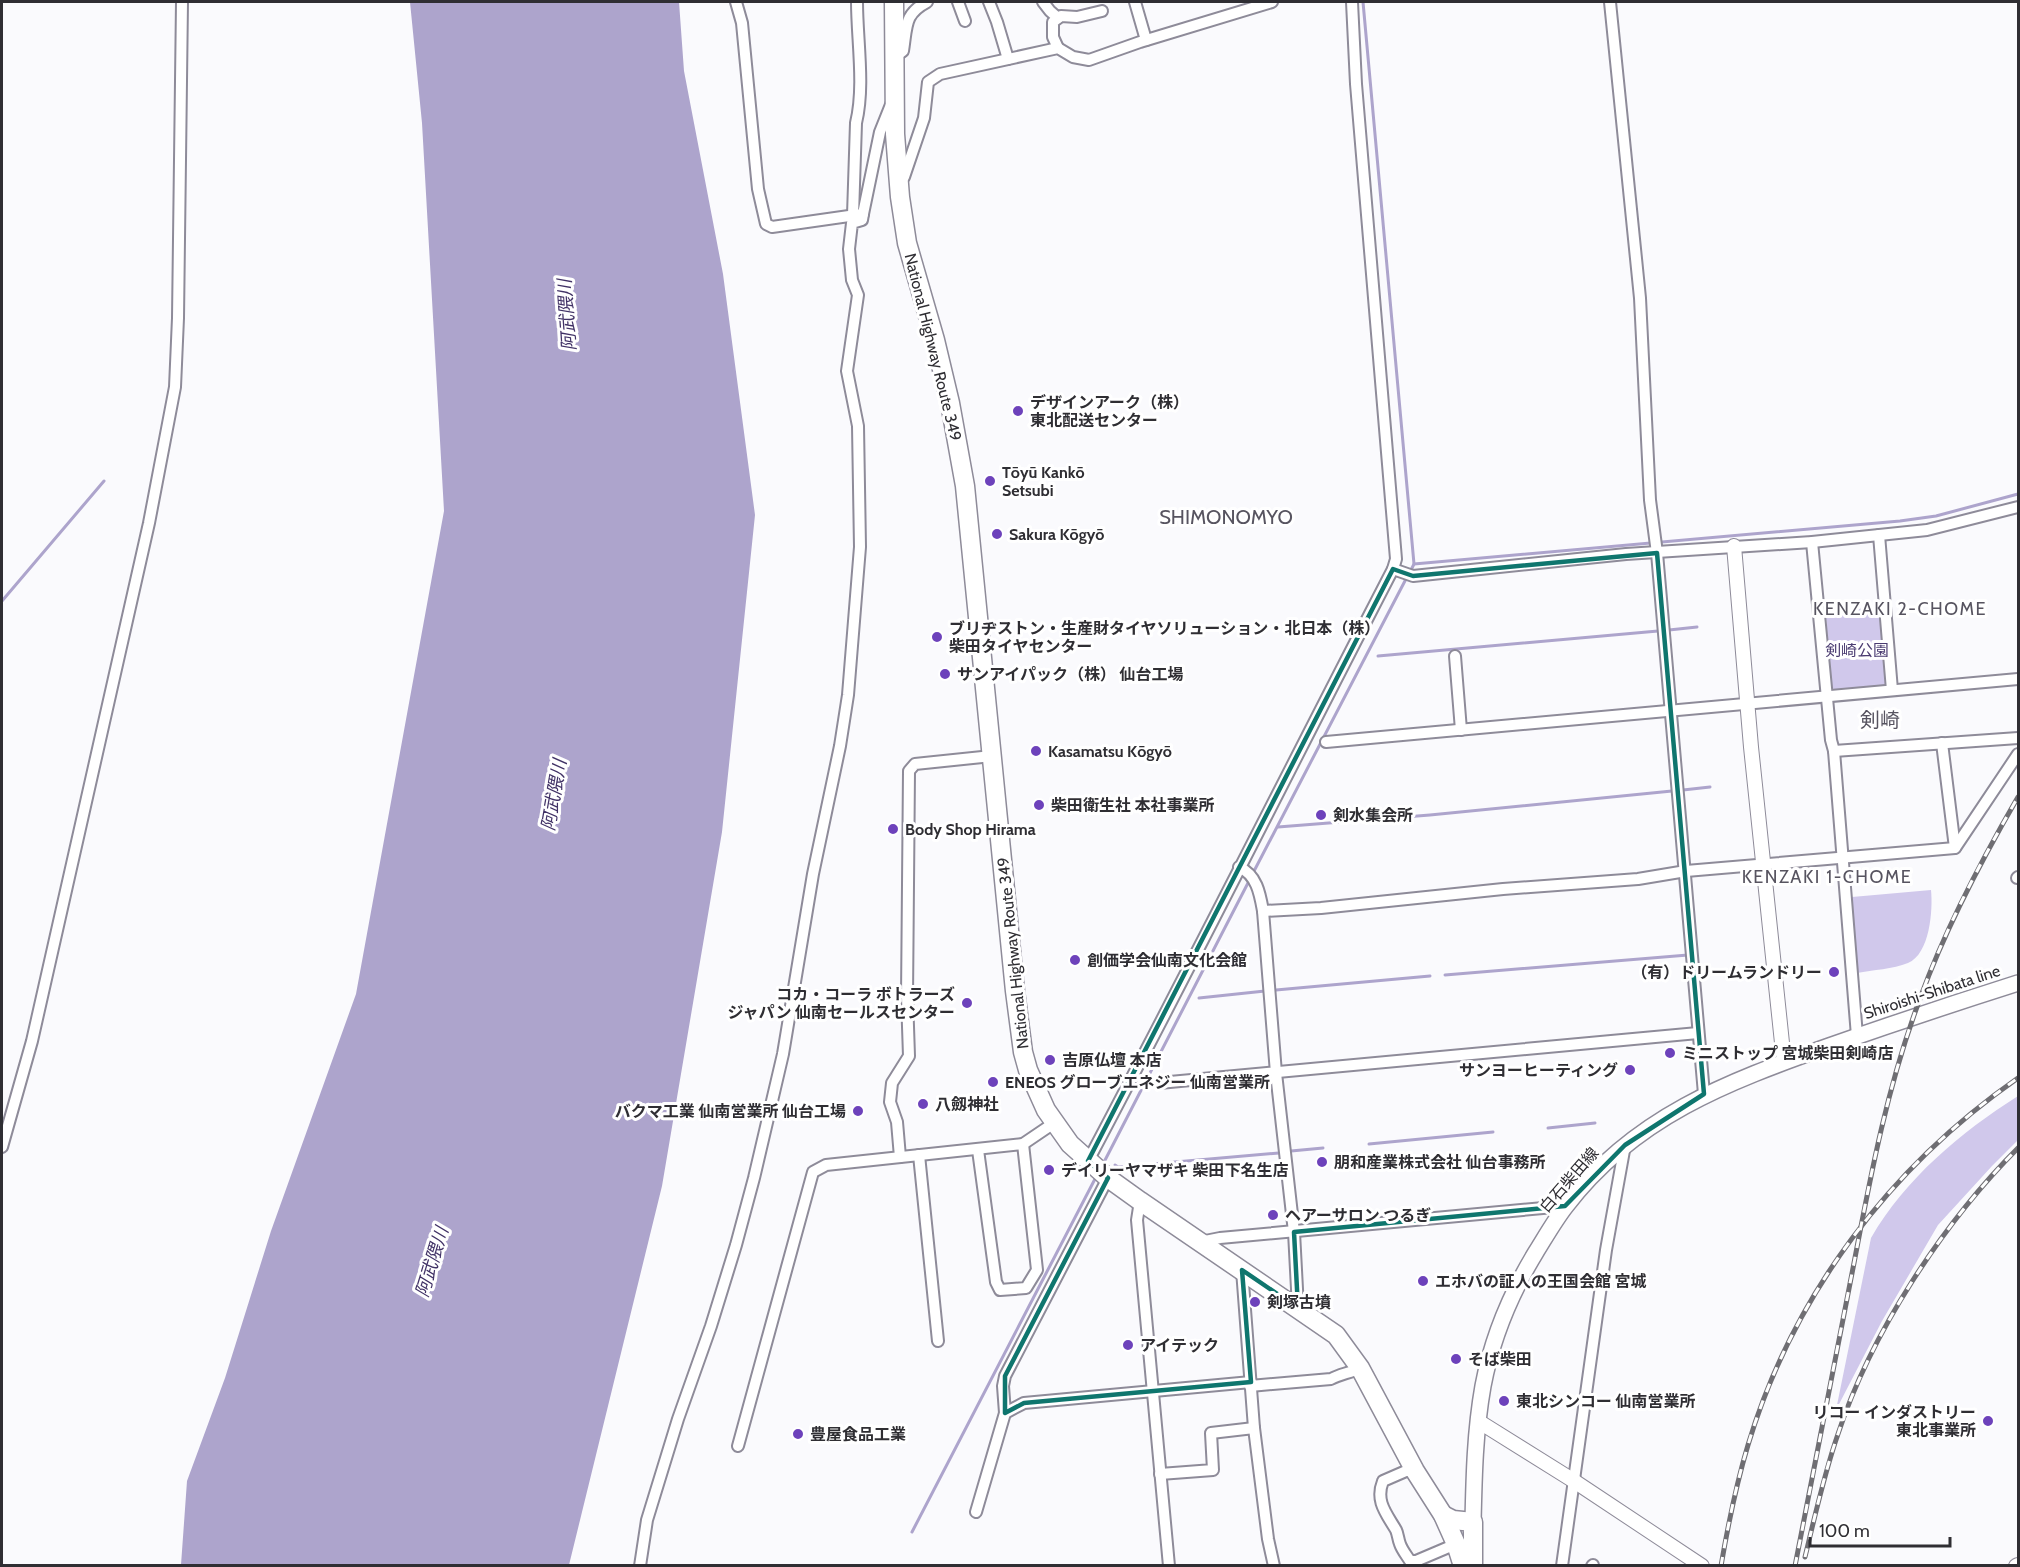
<svg xmlns="http://www.w3.org/2000/svg" width="2020" height="1567" viewBox="0 0 2020 1567" font-family="Cabin,'Noto Sans JP',sans-serif">
<style>
.green{fill:#d0c8eb}
.water{fill:#ada4cc}
.lines{fill:none;stroke-linecap:round;stroke-linejoin:round}
.stream{stroke:#ada4cc;stroke-width:3}
.street-casing{stroke:#8e8b99;stroke-width:14}
.secondary-casing{stroke:#8e8b99;stroke-width:16}
.primary-casing{stroke:#8e8b99;stroke-width:18}
.highway-casing{stroke:#8e8b99;stroke-width:21}
.street{stroke:#fff;stroke-width:10}
.secondary{stroke:#fff;stroke-width:14}
.primary{stroke:#fff;stroke-width:15}
.highway{stroke:#fff;stroke-width:18}
.rail-casing{stroke:#6f6e73;stroke-width:5}
.rail{stroke:#fff;stroke-width:3;stroke-dasharray:9;stroke-linecap:butt}
.marked{fill:none;stroke:#0f766e;stroke-width:4.5;stroke-linejoin:round}
.poi-dot{fill:#6d42bb;stroke:#fff;stroke-width:2}
.labels{text-anchor:middle;dominant-baseline:central;stroke-width:6;stroke-linejoin:round;paint-order:stroke}
.street-label{font-size:16px;fill:#2f2e33;stroke:#fff}
.poi-label{font-size:16px;font-weight:bold;fill:#2f2e33;stroke:#fff;text-anchor:start}
.park-label{font-size:16px;fill:#4b3c71;stroke:#fff}
.water-label{font-size:18px;font-style:italic;fill:#413266;stroke:#fff}
.neighbourhood-label{font-size:18px;letter-spacing:1.5px;fill:#575460;stroke:#fff}
.quarter-label{font-size:20px;fill:#575460;stroke:#fff}
</style>
<rect width="100%" height="100%" fill="#fafafd"/>
<g class="green">
<path d="M1876,607L1881,612L1889,681L1884,688L1839,693L1831,687L1826,618L1829,612Z"/>
<path d="M1931,890C1933,910 1930,954 1908,963C1893,969 1873,970 1857,973L1851,918L1853,917L1852,897Z"/>
<path d="M2018,1096V1140L1992,1166L1938,1225L1882,1321L1836,1410L1871,1238C1905,1179 1961,1132 2018,1096Z"/>
</g>
<path class="water" d="M410,2H679L684,71L723,274L755,515L722,832L662,1186L569,1565H181L187,1481L225,1378L271,1231L356,994L444,511L422,123Z"/>
<g class="lines">
<g class="stream">
<path d="M1363,2L1414,564L1410,572"/>
<path d="M1414,564L1900,521L1936,516L2018,494"/>
<path d="M2,601L104,481"/>
<path d="M1669,630L1697,627"/>
<path d="M1378,656L1658,631"/>
<path d="M1683,790L1710,787"/>
<path d="M1278,827L1430,815L1672,791"/>
<path d="M1252,875L1407,577"/>
<path d="M1445,975L1688,955"/>
<path d="M1276,990L1430,976"/>
<path d="M1199,998L1265,991"/>
<path d="M1548,1128L1595,1123"/>
<path d="M1369,1144L1493,1132"/>
<path d="M1291,1151L1323,1148"/>
<path d="M1115,1165L1118,1167L1279,1153"/>
<path d="M1102,1166L1249,881"/>
<path d="M912,1532L1096,1177"/>
</g>
<defs>
<g id="street">
<path d="M736,2L742,23L758,189L766,224L772,227L863,214L880,132L892,102"/>
<path d="M958,2L965,21"/>
<path d="M989,2L997,22L1008,59"/>
<path d="M1043,2L1050,11L1058,18"/>
<path d="M1135,2L1146,40"/>
<path d="M1610,2L1640,298L1650,500L1657,553L1704,1094"/>
<path d="M1058,48L1053,37V22L1061,16L1077,17L1102,11"/>
<path d="M896,56L903,51C907,26 904,14 927,2"/>
<path d="M900,181L904,177L924,118L928,82L940,74L1058,48L1073,57L1089,60L1140,42L1272,2"/>
<path d="M853,215L856,123C865,86 857,40 857,2"/>
<path d="M1879,535L1892,690"/>
<path d="M1812,542L1831,740L1834,751L1857,1036"/>
<path d="M1393,569L1413,576L1626,554L1812,542L1927,530L2018,507"/>
<path d="M1455,656L1461,730"/>
<path d="M1326,742L2018,679"/>
<path d="M1942,743L1955,848"/>
<path d="M1834,751L2018,738"/>
<path d="M1239,867C1257,875 1260,894 1263,911L1276,1073L1294,1232L1298,1308"/>
<path d="M2017,878L2018,877"/>
<path d="M1263,911L1321,908L1503,889L1638,879L1686,871L1955,848L2018,754"/>
<path d="M1159,1083L1698,1033"/>
<path d="M2,1147L32,1041L149,523L175,387L178,318L182,2"/>
<path d="M978,1150L996,1282L1000,1290L1026,1288L1037,1270L1023,1144"/>
<path d="M919,1155L938,1341"/>
<path d="M900,1157L897,1122L890,1102L892,1083L909,1056L907,997L909,771L915,764L992,756"/>
<path d="M1088,1161C1192,965 1291,766 1393,569L1396,559L1356,84L1352,2"/>
<path d="M1140,1201L1137,1220L1169,1566"/>
<path d="M1200,1242L1220,1238L1565,1206"/>
<path d="M1242,1270L1254,1428L1268,1539L1274,1566"/>
<path d="M1250,1386L1331,1379C1340,1374 1350,1373 1360,1368"/>
<path d="M1005,1413L1024,1403L1251,1382"/>
<path d="M738,1446L813,1172L826,1165L1023,1144L1054,1123"/>
<path d="M1415,1471H1406L1383,1481C1375,1501 1386,1513 1396,1530C1398,1534 1398,1539 1400,1544C1402,1550 1407,1556 1410,1561H1416L1456,1544"/>
<path d="M1160,1474L1213,1470L1211,1433L1254,1428"/>
<path d="M976,1512L1005,1413L1003,1386L1005,1376L1108,1178"/>
<path d="M640,1566L647,1520L678,1419L711,1326L736,1245L754,1178L783,1054L813,874L840,746L848,695L860,547L858,426L847,371L858,295L852,280L849,249L852,223L862,220L863,214"/>
<path d="M1562,1566L1606,1250L1625,1145"/>
<path d="M1592,1566L1593,1565"/>
</g>
<g id="secondary">
<path d="M1734,546L1751,747L1784,1062"/>
<path d="M1478,1421L1574,1481L1702,1566"/>
<path d="M2016,1566L2018,1565"/>
</g>
<path id="primary" d="M1473,1522C1474,1476 1475,1431 1483,1386C1492,1338 1511,1293 1536,1252C1546,1236 1555,1220 1566,1206C1634,1117 1727,1082 1829,1046C1892,1024 1955,1003 2018,983"/>
<g id="highway">
<path d="M894,2L895,134L900,197L907,243L935,340L950,403L965,486L1015,991L1023,1052L1028,1070L1046,1110L1070,1144L1108,1178L1140,1201L1336,1335L1360,1368L1415,1471L1443,1515L1456,1544L1463,1566"/>
<path d="M1443,1515L1453,1520L1473,1522V1566"/>
</g>
</defs>
<use href="#street" class="street-casing"/>
<use href="#secondary" class="secondary-casing"/>
<use href="#primary" class="primary-casing"/>
<use href="#highway" class="highway-casing"/>
<use href="#street" class="street"/>
<use href="#secondary" class="secondary"/>
<use href="#primary" class="primary"/>
<use href="#highway" class="highway"/>
<defs>
<g id="rail">
<path d="M1805,1557C1815,1516 1824,1474 1838,1434C1871,1333 1943,1223 2018,1148"/>
<path d="M1721,1566C1728,1525 1736,1485 1748,1445C1793,1295 1890,1167 2018,1078"/>
<path d="M1795,1566C1815,1465 1834,1364 1854,1263C1871,1173 1888,1083 1921,996C1946,927 1981,861 2018,797"/>
</g>
</defs>
<use href="#rail" class="rail-casing"/>
<use href="#rail" class="rail"/>
</g>
<path class="marked" d="M1657,553L1704,1094L1625,1145L1565,1206L1294,1232L1298,1308L1242,1270L1251,1382L1024,1403L1005,1413V1376L1108,1178L1088,1161L1393,569L1413,576Z"/>
<g class="poi-dot">
<circle cx="1018" cy="411" r="6"/>
<circle cx="990" cy="481" r="6"/>
<circle cx="997" cy="534" r="6"/>
<circle cx="937" cy="637" r="6"/>
<circle cx="945" cy="674" r="6"/>
<circle cx="1036" cy="751" r="6"/>
<circle cx="1039" cy="805" r="6"/>
<circle cx="1321" cy="815" r="6"/>
<circle cx="893" cy="829" r="6"/>
<circle cx="1075" cy="960" r="6"/>
<circle cx="1834" cy="972" r="6"/>
<circle cx="967" cy="1003" r="6"/>
<circle cx="1670" cy="1053" r="6"/>
<circle cx="1050" cy="1060" r="6"/>
<circle cx="1630" cy="1070" r="6"/>
<circle cx="993" cy="1082" r="6"/>
<circle cx="923" cy="1104" r="6"/>
<circle cx="858" cy="1111" r="6"/>
<circle cx="1322" cy="1162" r="6"/>
<circle cx="1049" cy="1170" r="6"/>
<circle cx="1273" cy="1215" r="6"/>
<circle cx="1423" cy="1281" r="6"/>
<circle cx="1255" cy="1302" r="6"/>
<circle cx="1128" cy="1345" r="6"/>
<circle cx="1456" cy="1359" r="6"/>
<circle cx="1504" cy="1401" r="6"/>
<circle cx="1988" cy="1421" r="6"/>
<circle cx="798" cy="1434" r="6"/>
</g>
<g class="labels">
<g class="street-label">
<text transform="translate(933 347) rotate(76)">National Highway Route 349</text>
<text transform="translate(1013 953) rotate(-96)">National Highway Route 349</text>
<text transform="translate(1932 992) rotate(-18)">Shiroishi-Shibata line</text>
<text transform="translate(1569 1180) rotate(-49)">白石柴田線</text>
</g>
<g class="poi-label">
<text x="1030" y="402">デザインアーク（株）<tspan x="1030" dy="18">東北配送センター</tspan></text>
<text x="1002" y="472">Tōyū Kankō<tspan x="1002" dy="18">Setsubi</tspan></text>
<text x="1009" y="534">Sakura Kōgyō</text>
<text x="949" y="628">ブリヂストン・生産財タイヤソリューション・北日本（株）<tspan x="949" dy="18">柴田タイヤセンター</tspan></text>
<text x="957" y="674">サンアイパック（株） 仙台工場</text>
<text x="1048" y="751">Kasamatsu Kōgyō</text>
<text x="1051" y="805">柴田衛生社 本社事業所</text>
<text x="1333" y="815">剣水集会所</text>
<text x="905" y="829">Body Shop Hirama</text>
<text x="1087" y="960">創価学会仙南文化会館</text>
<text x="1822" y="972" text-anchor="end">（有）ドリームランドリー</text>
<text x="955" y="994" text-anchor="end">コカ・コーラ ボトラーズ<tspan x="955" dy="18">ジャパン 仙南セールスセンター</tspan></text>
<text x="1682" y="1053">ミニストップ 宮城柴田剣崎店</text>
<text x="1062" y="1060">吉原仏壇 本店</text>
<text x="1618" y="1070" text-anchor="end">サンヨーヒーティング</text>
<text x="1005" y="1082">ENEOS グローブエネジー 仙南営業所</text>
<text x="935" y="1104">八劔神社</text>
<text x="846" y="1111" text-anchor="end">バクマ工業 仙南営業所 仙台工場</text>
<text x="1334" y="1162">朋和産業株式会社 仙台事務所</text>
<text x="1061" y="1170">デイリーヤマザキ 柴田下名生店</text>
<text x="1285" y="1215">ヘアーサロン つるぎ</text>
<text x="1435" y="1281">エホバの証人の王国会館 宮城</text>
<text x="1267" y="1302">剣塚古墳</text>
<text x="1140" y="1345">アイテック</text>
<text x="1468" y="1359">そば柴田</text>
<text x="1516" y="1401">東北シンコー 仙南営業所</text>
<text x="1976" y="1412" text-anchor="end">リコー インダストリー<tspan x="1976" dy="18">東北事業所</tspan></text>
<text x="810" y="1434">豊屋食品工業</text>
</g>
<g class="park-label">
<text x="1857" y="650">剣崎公園</text>
</g>
<g class="water-label">
<text transform="translate(567 315) rotate(-94)">阿武隈川</text>
<text transform="translate(554 795) rotate(-80)">阿武隈川</text>
<text transform="translate(432 1262) rotate(-73)">阿武隈川</text>
</g>
<g class="neighbourhood-label">
<text x="1900" y="609">KENZAKI 2-CHOME</text>
<text x="1827" y="877">KENZAKI 1-CHOME</text>
</g>
<g class="quarter-label">
<text x="1226" y="517">SHIMONOMYO</text>
<text x="1880" y="720">剣崎</text>
</g>
</g>
<rect width="2020" height="1567" fill="none" stroke="#2f2e33" stroke-width="6"/>
<path d="M1810 1537v9h140v-9" fill="none" stroke="#2f2e33" stroke-width="3"/>
<text x="1819" y="1537" font-size="18" fill="#2f2e33" stroke="#ffffff" stroke-width="4.5" paint-order="stroke">100 m</text>
</svg>
